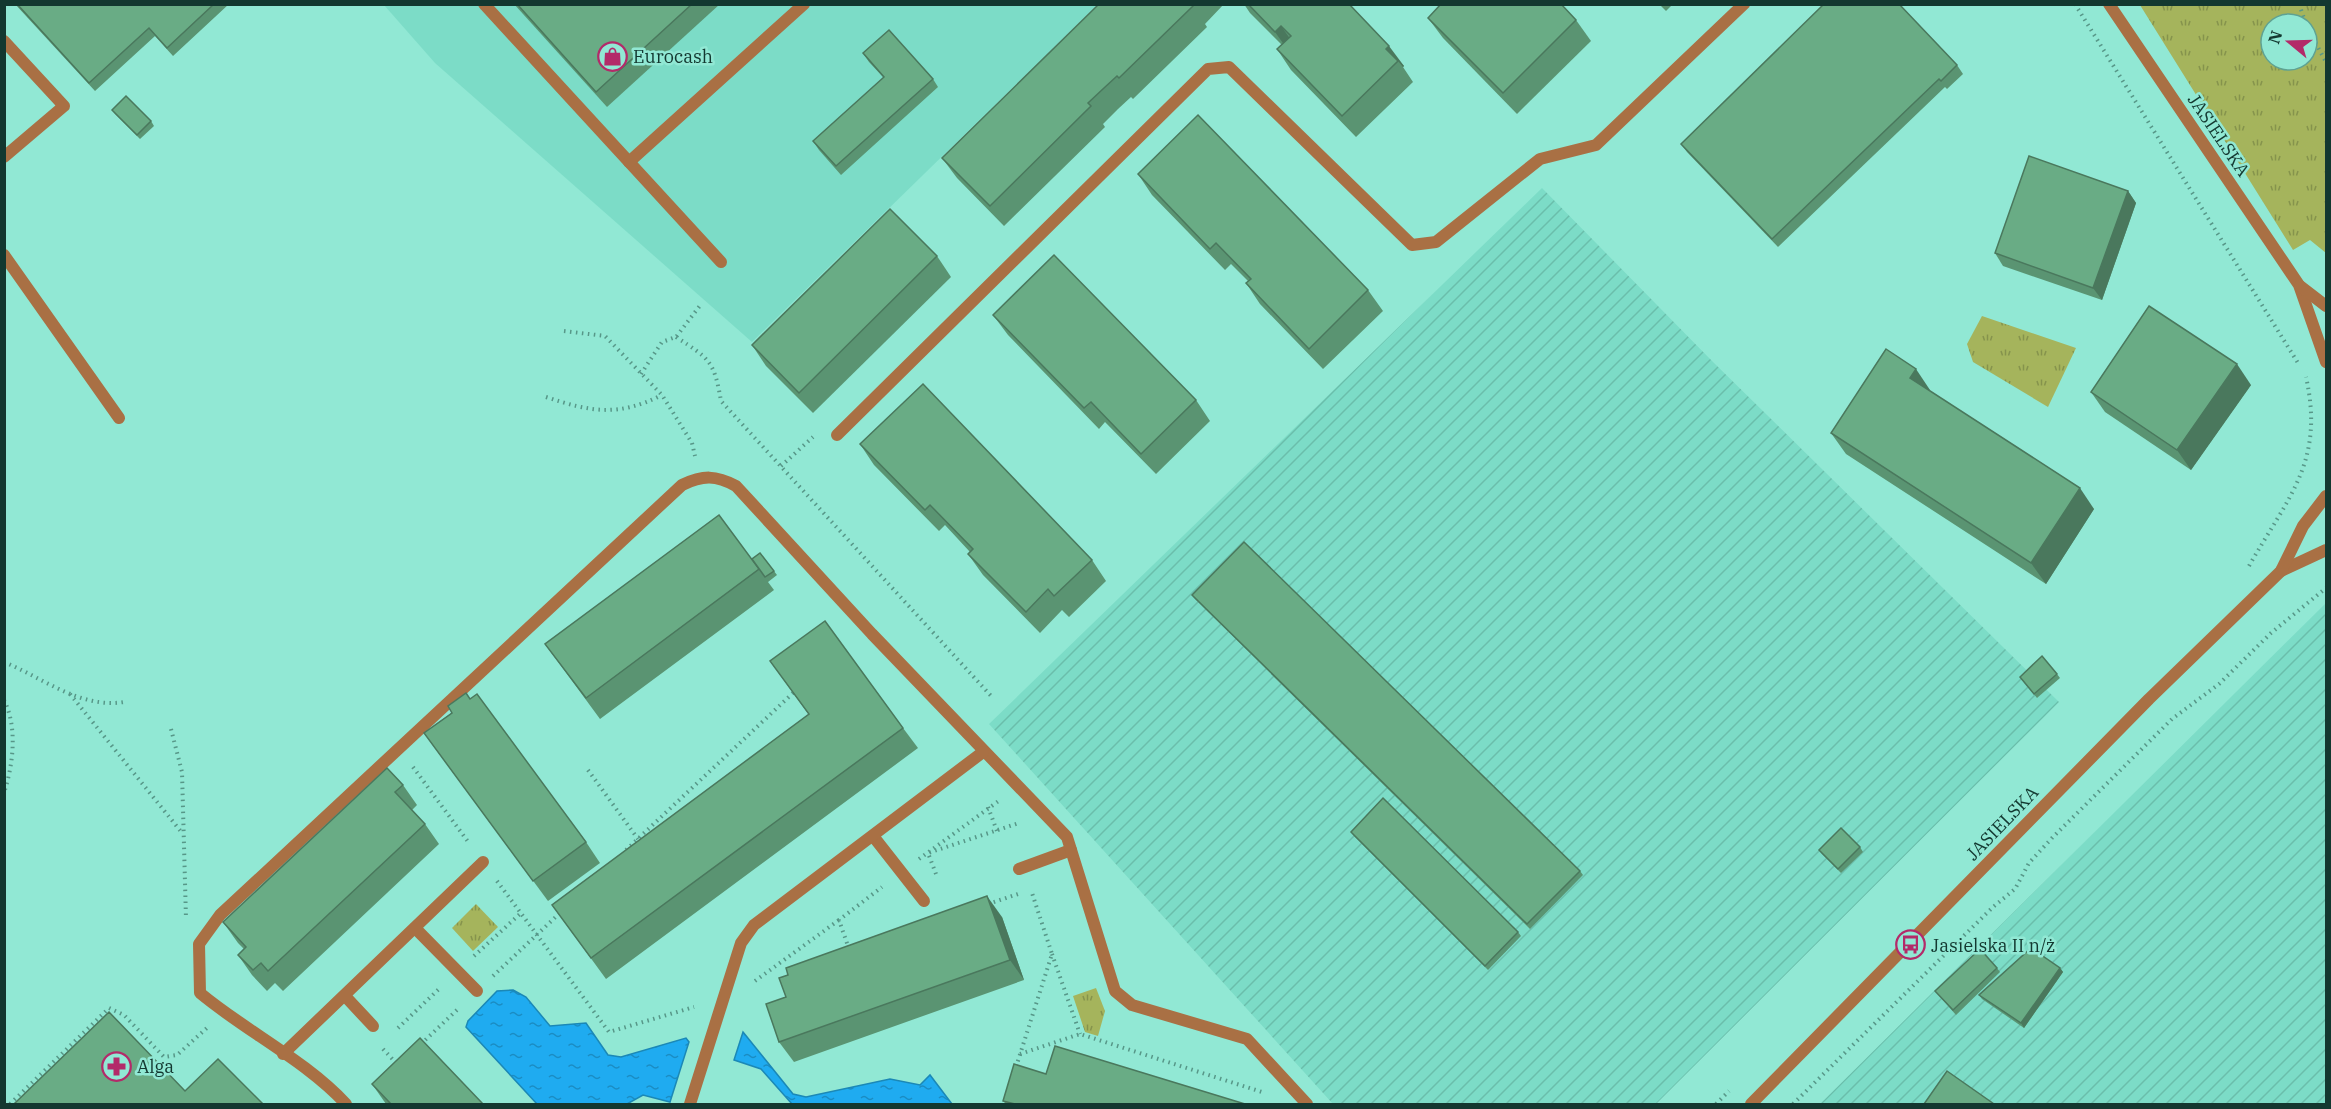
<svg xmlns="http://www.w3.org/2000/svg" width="2331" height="1109" viewBox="0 0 2331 1109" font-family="'IBM Plex Serif',serif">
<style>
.built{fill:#7cdcc7}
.industrial{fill:url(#industrial-furrows)}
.grass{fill:url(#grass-tufts);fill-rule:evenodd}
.water{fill:url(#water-ripples);stroke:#1b88b6;stroke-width:1.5}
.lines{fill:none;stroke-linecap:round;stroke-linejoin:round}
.path{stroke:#579788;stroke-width:4;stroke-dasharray:1.5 4.5;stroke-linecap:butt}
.service{stroke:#a97044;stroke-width:12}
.minor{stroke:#a97044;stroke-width:12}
.wall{fill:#5a9472}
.shaded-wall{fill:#4a785d}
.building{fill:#69ac85;stroke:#4a785d;stroke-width:1.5}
.labels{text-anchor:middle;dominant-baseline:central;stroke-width:5;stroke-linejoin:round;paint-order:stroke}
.poi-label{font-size:18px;fill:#133830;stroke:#91e8d4;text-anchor:start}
.street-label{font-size:18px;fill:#133830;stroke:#91e8d4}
</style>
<defs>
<pattern id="industrial-furrows" width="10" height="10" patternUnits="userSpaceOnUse" patternTransform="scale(1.5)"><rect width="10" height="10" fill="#7cdcc7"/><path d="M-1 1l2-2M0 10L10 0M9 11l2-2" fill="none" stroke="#6abeab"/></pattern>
<pattern id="grass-tufts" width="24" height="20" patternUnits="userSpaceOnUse" patternTransform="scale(1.5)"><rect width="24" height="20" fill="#a5b45c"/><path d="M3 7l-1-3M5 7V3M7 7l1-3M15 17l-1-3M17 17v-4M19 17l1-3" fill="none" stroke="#85934c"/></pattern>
<pattern id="water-ripples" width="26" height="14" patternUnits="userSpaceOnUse" patternTransform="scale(1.5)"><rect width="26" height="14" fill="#1fabf0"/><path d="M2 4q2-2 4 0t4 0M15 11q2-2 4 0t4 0" fill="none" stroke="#1a8cc3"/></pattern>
</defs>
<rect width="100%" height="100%" fill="#91e8d4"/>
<path class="built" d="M384,5H1097L752,342L435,63Z"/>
<g class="industrial">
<path d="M1542,188L1713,362L2059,702L1656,1104H1333L989,724Z"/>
<path d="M2326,603V1104H1820Z"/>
</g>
<g class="grass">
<path d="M2140,5H2326V253L2310,240L2293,250ZM2271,24H2307V60H2271Z"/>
<path d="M1982,316L2076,348L2048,407L1973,362L1967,344Z"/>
<path d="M476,904L498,927L473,951L452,928Z"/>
<path d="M1096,988L1105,1011L1098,1036L1085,1032L1073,996Z"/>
</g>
<g class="water">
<path d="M513,990L526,997L550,1026L586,1023L608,1055L621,1057L686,1038L689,1042L670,1102L643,1095L627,1104H537L466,1027L468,1021L497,991Z"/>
<path d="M743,1032L793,1094L806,1097L890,1079L920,1085L930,1075L952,1104H792L761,1069L734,1060Z"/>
</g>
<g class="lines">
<g class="path">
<path d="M2075,4L2298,363"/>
<path d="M2299,4L2306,24"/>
<path d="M2307,27L2326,62"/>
<path d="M564,331L605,336L662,395L692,443L695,456"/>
<path d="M676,337C710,359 714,361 721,401L993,698"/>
<path d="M641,374L662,342L676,337L702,303"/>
<path d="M546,397C591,412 618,417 662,395"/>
<path d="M781,466L813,437"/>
<path d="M2249,566C2288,497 2325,462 2306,377"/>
<path d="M4,662C43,678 81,709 124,702"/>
<path d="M70,694L183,834"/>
<path d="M4,700C18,728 13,765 4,793"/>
<path d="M171,729L182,772L186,919"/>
<path d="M413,767L469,843"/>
<path d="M588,770L638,839"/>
<path d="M988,807L997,831"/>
<path d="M626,850L793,693"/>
<path d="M919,859L1000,800"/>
<path d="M936,874L928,853L1019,823"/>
<path d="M497,881L609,1032L694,1007"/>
<path d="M988,904L1018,894"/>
<path d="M849,949L839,920L882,887"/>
<path d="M1052,954L1080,1034"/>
<path d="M474,956L521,913"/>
<path d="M493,976L562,911"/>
<path d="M755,981L839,920"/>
<path d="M398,1028L440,988"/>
<path d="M421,1044L459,1008"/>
<path d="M383,1049L398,1065"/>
<path d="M1020,1054L1080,1034L1262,1092"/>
<path d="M1016,1067L1052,954L1031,890"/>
<path d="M10,1104L109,1008L124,1015L164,1057L177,1055L207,1028"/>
<path d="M1716,1104L1729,1091"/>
<path d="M1793,1104L1993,907L2015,889L2029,863L2052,838L2172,719L2219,684L2271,633L2326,588"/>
</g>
<g class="service">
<path d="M484,4L721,262"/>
<path d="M4,41L64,106L4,157"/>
<path d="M629,162L804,4"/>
<path d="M4,255L119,418"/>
<path d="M837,435L1208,69L1229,67L1412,245L1436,242L1540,159L1596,145L1744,4"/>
<path d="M873,836L924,901"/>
<path d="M1019,869L1071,850"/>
<path d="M415,928L477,991"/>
<path d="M345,996L373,1026"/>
<path d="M283,1054L483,862"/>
<path d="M346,1104C305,1060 247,1032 200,993L199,944L220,915L682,485C703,475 716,475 736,486L872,634L1067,837L1115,991L1132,1005L1247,1039L1307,1104"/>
<path d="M690,1104L741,943L754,925L983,752"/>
</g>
<g class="minor">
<path d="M2109,4L2299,285L2326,362"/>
<path d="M2300,286L2326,306"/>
<path d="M2281,571L2326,550"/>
<path d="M1751,1104L2149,699L2281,571L2303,526L2326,496"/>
</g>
</g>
<g class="wall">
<path d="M15,4H229L173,56L155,36L95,91Z"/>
<path d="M514,4H720L607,107Z"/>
<path d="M1099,4H1224L1205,24L1207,27L1133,99L1131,97L1118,109L1103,124L1105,127L1004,226L957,178L942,158Z"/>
<path d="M1244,4H1349L1404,66L1403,67L1413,82L1356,137L1291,70L1277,49L1282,45L1250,13Z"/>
<path d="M1659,4H1673L1666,11Z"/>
<path d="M1428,18L1576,20L1591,41L1517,114L1443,38Z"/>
<path d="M863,53L933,79L938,87L841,175L819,150L813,141L884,78L869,62Z"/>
<path d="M1957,65L1963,74L1947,89L1945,87L1778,247L1687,152L1681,144Z"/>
<path d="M112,110L151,121L154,126L140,139L115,114Z"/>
<path d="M1138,174L1368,290L1383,311L1323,369L1260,304L1246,283L1248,281L1231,264L1225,270L1152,195Z"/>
<path d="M2128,191L2136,203L2102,300L2003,266L1995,253Z"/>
<path d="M937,256L951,277L813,413L766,366L752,345Z"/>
<path d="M993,315L1196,400L1210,421L1156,474L1105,422L1099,429L1008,335Z"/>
<path d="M2251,385L2191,470L2105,412L2091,392Z"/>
<path d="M1930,390L1929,391L2094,509L2046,584L1846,454L1831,433Z"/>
<path d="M860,444L1092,560L1106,581L1069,617L1062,610L1040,633L983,575L968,554L970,552L945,525L939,531L874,465Z"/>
<path d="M760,553L777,575L768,582L774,590L600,719L545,644L752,559Z"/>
<path d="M1192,595L1580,871L1583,875L1530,929L1195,599Z"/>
<path d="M770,661L903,728L918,748L606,979L552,905L809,715Z"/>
<path d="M2057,674L2060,678L2037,698L2020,677Z"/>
<path d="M470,699L586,842L600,863L548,901L424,733Z"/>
<path d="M403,785L417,805L412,810L425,824L439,844L283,991L275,983L267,991L252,975L238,955L244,949L238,943L223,922Z"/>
<path d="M1351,832L1518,932L1521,936L1488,970L1354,836Z"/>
<path d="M1860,847L1863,852L1841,873L1822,854L1819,850Z"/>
<path d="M1002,917L1024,980L794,1062L779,1042L786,997L788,975Z"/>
<path d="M1997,968L2000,972L1956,1015L1935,991Z"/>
<path d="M2060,968L2063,972L2024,1028L1982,999L1979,995Z"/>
<path d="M1046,1074L1245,1104H1006L1003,1101Z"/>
<path d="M372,1084L483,1104H386Z"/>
</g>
<g class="shaded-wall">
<path d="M1281,26L1296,47L1290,53L1275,32Z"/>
<path d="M1389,46L1404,66L1403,67L1398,61L1386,49Z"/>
<path d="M2128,191L2136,203L2102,300L2093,288Z"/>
<path d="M2237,364L2251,385L2191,470L2177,450Z"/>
<path d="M1916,369L1930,390L1924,398L1910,378Z"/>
<path d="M2080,488L2094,509L2046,584L2031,563Z"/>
<path d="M987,896L1002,917L1024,980L1010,960Z"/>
<path d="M2060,968L2063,972L2024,1028L2021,1023Z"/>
</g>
<g class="building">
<path d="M17,4H214L167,48L149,28L89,83Z"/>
<path d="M517,4H692L596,92Z"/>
<path d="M1099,4H1191L1193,6L1119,78L1117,76L1104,88L1088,103L1091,106L990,206L942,158Z"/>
<path d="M1248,4H1349L1389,46L1386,49L1398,61L1342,116L1277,49L1291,36L1281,26L1275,32Z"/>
<path d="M1441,4H1561L1576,20L1503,93L1428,18Z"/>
<path d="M1824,4H1899L1957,65L1941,81L1939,79L1772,239L1681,144Z"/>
<path d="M889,30L933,79L836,166L813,141L884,77L863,53Z"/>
<path d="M126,96L151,121L137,135L112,110Z"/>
<path d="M1198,115L1368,290L1309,349L1246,283L1251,279L1216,243L1210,249L1138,174Z"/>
<path d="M2029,156L2128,191L2093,288L1995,253Z"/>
<path d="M890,209L937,256L799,393L752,345Z"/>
<path d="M1054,255L1196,400L1141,454L1091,402L1084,408L993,315Z"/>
<path d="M2149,306L2237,364L2177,450L2091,392Z"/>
<path d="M1886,349L1916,369L1910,378L2080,488L2031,563L1831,433Z"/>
<path d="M923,384L1092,560L1054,596L1048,589L1026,612L968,554L973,549L930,505L925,510L860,444Z"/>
<path d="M719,515L759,569L586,698L545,644Z"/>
<path d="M1244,542L1580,871L1527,924L1192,595Z"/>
<path d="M760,553L774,571L765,577L752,559Z"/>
<path d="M825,621L903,728L591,958L552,905L809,714L770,661Z"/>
<path d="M2042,656L2057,674L2034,694L2020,677Z"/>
<path d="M466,693L470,699L477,694L586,842L533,881L424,733L452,713L448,706Z"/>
<path d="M387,768L403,785L395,792L425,824L268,971L261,963L253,970L238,955L246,947L223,922Z"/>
<path d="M1383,798L1518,932L1485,966L1351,832Z"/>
<path d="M1841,828L1860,847L1838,869L1819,850Z"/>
<path d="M987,896L1010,960L779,1042L766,1004L786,997L779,978L788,975L786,968Z"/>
<path d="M2031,948L2060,968L2021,1023L1979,995Z"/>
<path d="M1980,949L1997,968L1953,1010L1935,991Z"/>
<path d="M109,1012L185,1091L218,1059L263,1104H14Z"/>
<path d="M420,1038L483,1104H391L372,1084Z"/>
<path d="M1055,1046L1245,1104H1015L1003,1101L1014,1064L1046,1074Z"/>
<path d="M1947,1071L1994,1104H1924Z"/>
</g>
<defs>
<symbol id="shop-ring" viewBox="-11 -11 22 22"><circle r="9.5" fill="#91e8d4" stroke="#b32a69" stroke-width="1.5"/><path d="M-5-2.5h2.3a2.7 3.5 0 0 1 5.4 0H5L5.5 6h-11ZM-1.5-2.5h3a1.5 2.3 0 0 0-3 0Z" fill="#b32a69"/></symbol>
<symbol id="bus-ring" viewBox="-11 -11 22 22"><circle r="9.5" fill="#91e8d4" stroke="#b32a69" stroke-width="1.5"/><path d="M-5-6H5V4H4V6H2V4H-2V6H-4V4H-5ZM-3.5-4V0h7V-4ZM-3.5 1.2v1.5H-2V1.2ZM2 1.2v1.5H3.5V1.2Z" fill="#b32a69"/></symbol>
<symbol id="pharmacy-ring" viewBox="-11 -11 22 22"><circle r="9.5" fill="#91e8d4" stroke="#b32a69" stroke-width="1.5"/><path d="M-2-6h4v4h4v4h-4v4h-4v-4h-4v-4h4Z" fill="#b32a69"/></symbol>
</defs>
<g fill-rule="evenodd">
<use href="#shop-ring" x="596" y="40" width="33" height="33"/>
<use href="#bus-ring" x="1894" y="928" width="33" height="33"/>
<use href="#pharmacy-ring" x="100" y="1050" width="33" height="33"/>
</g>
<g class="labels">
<g class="poi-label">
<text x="633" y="56">Eurocash</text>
<text x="1931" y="945">Jasielska II n/ż</text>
<text x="137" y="1066">Alga</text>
</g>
<g class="street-label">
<text transform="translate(2219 135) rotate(56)">JASIELSKA</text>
<text transform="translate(2002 823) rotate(-46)">JASIELSKA</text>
</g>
</g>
<rect width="2331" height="1109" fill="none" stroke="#133830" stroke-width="12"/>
<g transform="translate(2289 42) rotate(289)"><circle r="28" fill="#91e8d4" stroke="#5fa292" stroke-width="1.5"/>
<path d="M0-4.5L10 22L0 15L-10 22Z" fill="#b32a69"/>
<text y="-9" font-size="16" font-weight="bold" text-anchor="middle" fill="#133830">N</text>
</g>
</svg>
